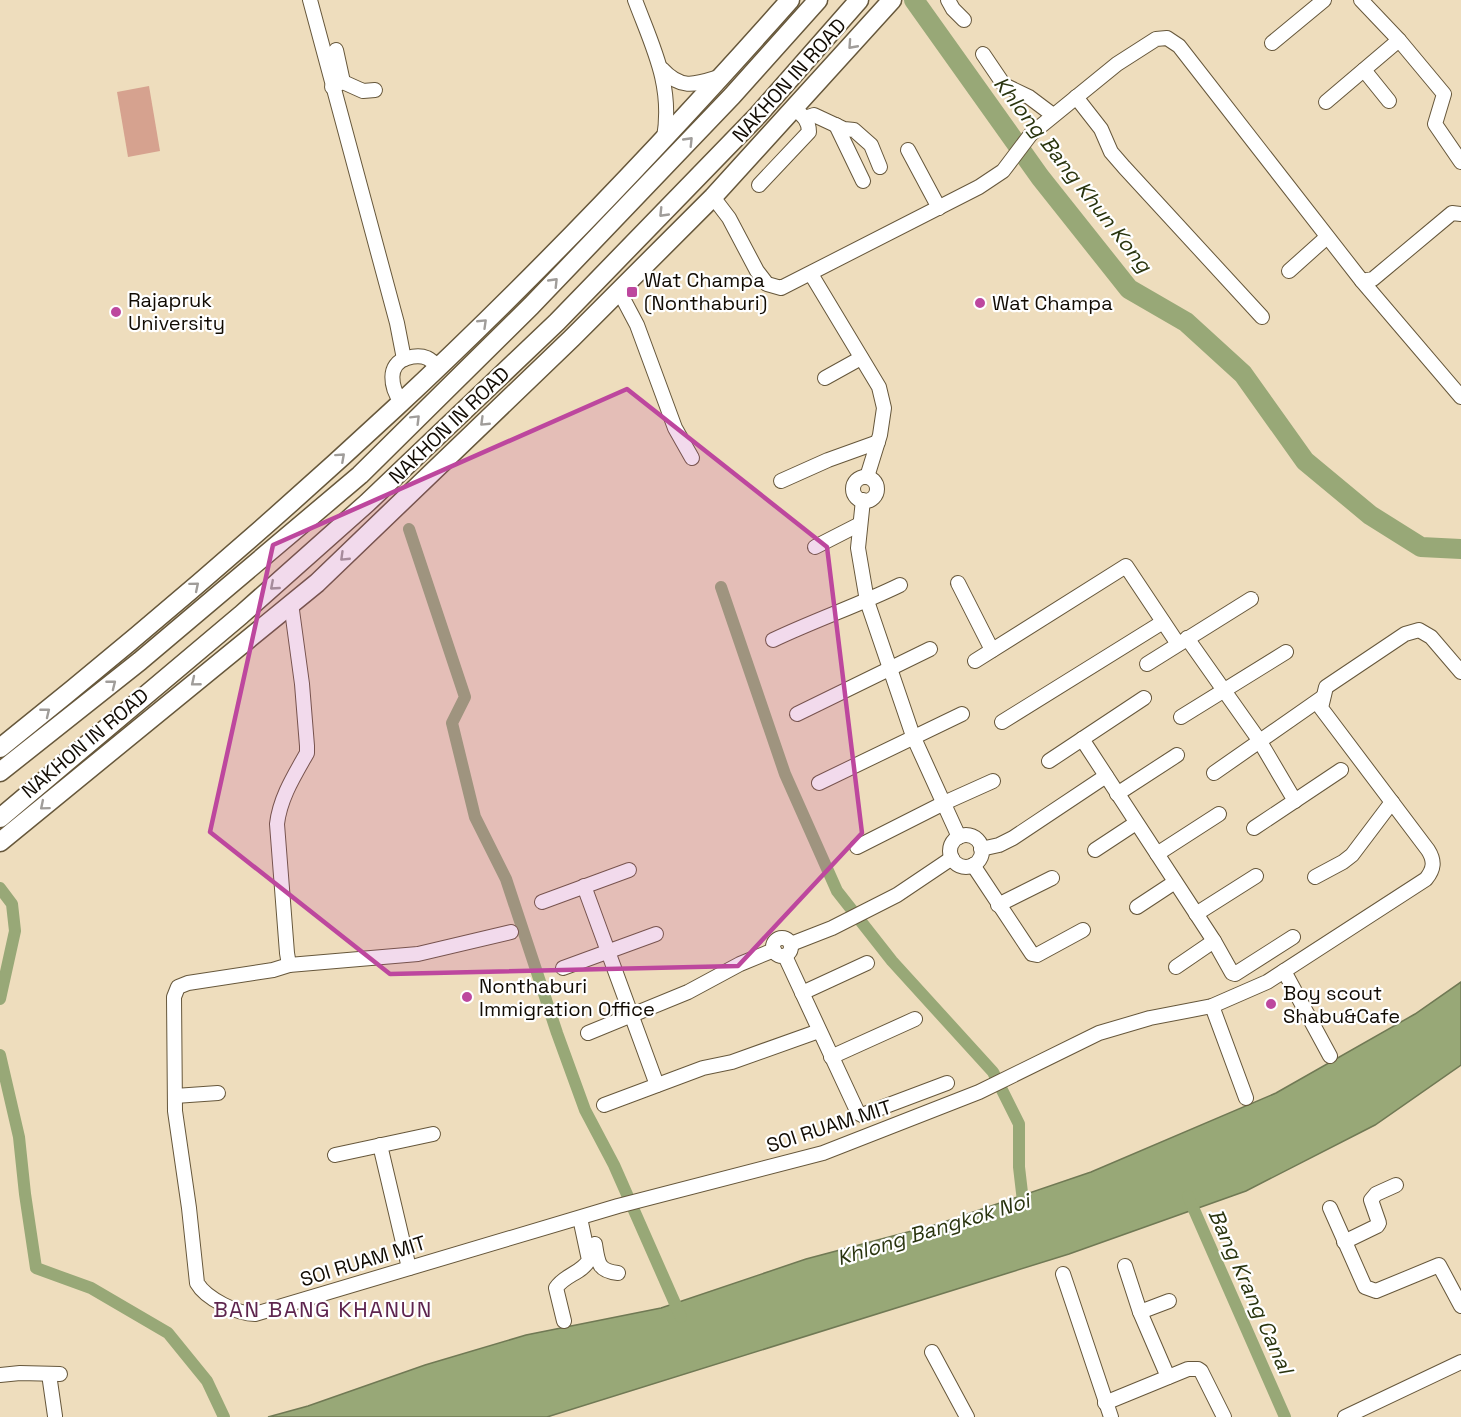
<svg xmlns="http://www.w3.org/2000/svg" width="1461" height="1417" viewBox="0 0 1461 1417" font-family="'Space Grotesk',sans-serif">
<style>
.park{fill:#d6a28f}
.water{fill:#98a877;stroke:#707954;stroke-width:1.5}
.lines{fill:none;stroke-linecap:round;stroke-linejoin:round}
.canal{stroke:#98a877;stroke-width:12}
.river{stroke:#98a877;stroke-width:20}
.minor-casing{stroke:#66573b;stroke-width:16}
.major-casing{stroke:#66573b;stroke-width:21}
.minor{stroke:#fff;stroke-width:14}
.major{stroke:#fff;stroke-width:18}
.oneway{stroke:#a09d9a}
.marked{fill:#bd479e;fill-opacity:0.2;stroke:#bd479e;stroke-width:4.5;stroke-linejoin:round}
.poi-dot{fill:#bd479e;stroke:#fff;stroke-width:2}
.labels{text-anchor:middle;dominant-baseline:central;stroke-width:4.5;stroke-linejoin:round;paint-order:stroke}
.street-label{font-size:20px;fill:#110b03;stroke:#fff}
.poi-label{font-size:20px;fill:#110b03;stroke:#fff;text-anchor:start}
.water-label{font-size:21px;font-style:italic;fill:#29340e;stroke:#fff}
.quarter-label{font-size:22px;letter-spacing:1.5px;fill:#5e254e;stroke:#fff}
</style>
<rect width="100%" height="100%" fill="#eeddbd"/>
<path class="park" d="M149,86L160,151L128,157L117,92Z"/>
<path class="water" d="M1461,982V1065L1375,1125L1246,1191L1069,1254L547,1417H268L308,1406L425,1365L526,1335L661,1308L806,1259L938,1224L1091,1172L1276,1093L1415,1014Z"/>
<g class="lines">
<g class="canal">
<path d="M409,529L465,697L452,723L475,817L506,879L557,1033L585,1110L614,1165L681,1317"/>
<path d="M721,587L785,774L837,891L892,961L993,1072L1019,1124V1167L1024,1210"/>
<path d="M0,888L12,904L15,931L0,999"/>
<path d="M0,1055L19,1137L25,1194L36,1268L91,1288L168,1333L207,1381L224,1417"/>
<path d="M1188,1196L1285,1417"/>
</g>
<path class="river" d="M914,0L1040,177L1129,289L1186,322L1243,374L1305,461L1370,515L1421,547L1461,549"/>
<defs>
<g id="minor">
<path d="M310,0L397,323L404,359"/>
<path d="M635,0C653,48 673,85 664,138"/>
<path d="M948,0L953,9L964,20"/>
<path d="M1361,0L1399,40L1444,94L1435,124L1461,162"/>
<path d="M1272,43L1324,0"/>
<path d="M336,50L343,82"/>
<path d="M983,54L1004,85L1029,97L1053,115"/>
<path d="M662,69C682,91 696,84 722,76"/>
<path d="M1364,70L1389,101"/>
<path d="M332,87L343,82L363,91L375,90"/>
<path d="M1076,97L1101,129L1111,152L1124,167L1262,317"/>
<path d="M1326,102L1399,40"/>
<path d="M805,118L814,115L844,129L854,130L871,145L880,167"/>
<path d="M836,125L863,181"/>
<path d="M908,150L939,208"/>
<path d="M759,185L809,132C809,120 802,115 794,108"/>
<path d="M713,197L729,218L757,271L767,284L781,288L979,187L1003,171L1031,134L1117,64L1156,39L1167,38L1179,46L1362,281L1373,279L1452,213L1461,214"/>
<path d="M1289,271L1327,237"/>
<path d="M811,274L879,387L884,408L880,435L867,477"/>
<path d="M1362,281L1461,397"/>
<path d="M619,291L637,325L675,428L692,458"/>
<path d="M825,378L861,358"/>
<path d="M401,402C391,388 386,364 407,358C414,356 420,355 427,358C431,360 435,364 439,366"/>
<circle cx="865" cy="489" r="12"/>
<path d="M781,481L828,460L878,442"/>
<path d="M863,500L858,548L867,601L913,736L959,837"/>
<path d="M815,547L860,524"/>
<path d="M958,583L992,650"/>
<path d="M291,603L302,684L307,746V753C294,776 280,798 277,824L287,953L289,965L273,970L188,983L178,987L174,997L175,1111L189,1208L197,1283C206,1299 238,1314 255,1314L618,1206L823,1153L979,1092L1099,1033L1150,1018L1212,1006L1267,982L1426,879C1434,869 1435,861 1428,850L1321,708L1326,687L1405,634L1419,630L1431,637L1461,672"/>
<path d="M1187,638L1259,740L1295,801"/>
<path d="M773,640C815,620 859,605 900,585"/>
<path d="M975,661L1126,566L1178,644"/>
<path d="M1147,664L1251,599"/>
<path d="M797,714L930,649"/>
<path d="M1181,717L1286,652"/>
<path d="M1002,722L1163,622"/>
<path d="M1082,739L1214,941L1232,973L1235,974L1293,937"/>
<path d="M1049,761L1144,698"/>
<path d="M1214,773L1323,697"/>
<path d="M819,783L962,714"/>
<path d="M1117,794L1177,755"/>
<path d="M1254,828L1341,770"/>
<circle cx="966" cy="851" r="16"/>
<path d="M857,847L944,803L993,781"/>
<path d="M981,849L999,845L1013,838L1106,776"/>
<path d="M1095,850L1136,823"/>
<path d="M1157,854L1219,814"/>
<path d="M973,865L1032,954L1037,955L1083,930"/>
<path d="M1315,877L1343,862L1352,855L1392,802"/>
<path d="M584,886L657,1085"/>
<path d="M542,902L629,870"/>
<path d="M998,905L1052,878"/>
<path d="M1137,907L1175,882"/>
<path d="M1196,914L1256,876"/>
<circle cx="782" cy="947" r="9"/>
<path d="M791,944L832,928L897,895L952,858"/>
<path d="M785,956L858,1113L862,1115L947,1083"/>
<path d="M289,965L418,954L511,932"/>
<path d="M1176,967L1214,941"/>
<path d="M563,968L656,934"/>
<path d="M1284,971L1330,1056"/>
<path d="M802,993L867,963"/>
<path d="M1212,1006L1246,1098"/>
<path d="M588,1033L688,992L740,964L774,950"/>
<path d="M831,1057L915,1019"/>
<path d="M175,1096L218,1093"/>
<path d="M604,1105L703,1068L732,1062L819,1031"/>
<path d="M380,1145L409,1268"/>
<path d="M335,1155L433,1134"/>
<path d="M1330,1208L1365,1287L1376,1291L1439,1265L1461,1306"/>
<path d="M1344,1242L1377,1226L1379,1223L1371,1200L1376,1194L1396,1185"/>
<path d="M595,1244C598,1263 598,1271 618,1273"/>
<path d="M1125,1266L1140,1312L1168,1377"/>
<path d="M1063,1274L1111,1417"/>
<path d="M1140,1312L1169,1301"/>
<path d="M564,1321L556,1288C564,1275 582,1273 589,1260L580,1218"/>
<path d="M932,1352L967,1417"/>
<path d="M49,1374L55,1416"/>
<path d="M0,1375L20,1373L60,1374"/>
<path d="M1105,1403L1188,1369H1198L1201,1371L1224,1417"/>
<path d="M1345,1417L1461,1362"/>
</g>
<g id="major">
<path d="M0,748C135,640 267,527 394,409C533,280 664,142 790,0"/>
<path d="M0,772L140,661L360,475L531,306L732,96L818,0"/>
<path d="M0,818L241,615L367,503L557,322L758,115L859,0"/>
<path d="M0,842L317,583L572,338L713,197L892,0"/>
</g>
</defs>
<use href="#minor" class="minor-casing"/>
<use href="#major" class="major-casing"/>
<use href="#minor" class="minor"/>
<use href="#major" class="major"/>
</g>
<defs><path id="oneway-chevron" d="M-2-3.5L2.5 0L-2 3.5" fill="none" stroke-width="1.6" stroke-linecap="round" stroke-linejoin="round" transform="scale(1.5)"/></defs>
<g class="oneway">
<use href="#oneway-chevron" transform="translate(852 45) rotate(132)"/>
<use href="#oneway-chevron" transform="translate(689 141) rotate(-46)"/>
<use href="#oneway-chevron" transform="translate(663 213) rotate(134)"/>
<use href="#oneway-chevron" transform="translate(554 282) rotate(-46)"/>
<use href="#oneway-chevron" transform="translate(483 323) rotate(-44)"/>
<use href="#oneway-chevron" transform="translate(416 419) rotate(-45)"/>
<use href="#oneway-chevron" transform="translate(484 422) rotate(136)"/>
<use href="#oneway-chevron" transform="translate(341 457) rotate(-42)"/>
<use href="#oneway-chevron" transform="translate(344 557) rotate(136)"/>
<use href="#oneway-chevron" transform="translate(195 586) rotate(-40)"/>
<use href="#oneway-chevron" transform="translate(274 586) rotate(139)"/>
<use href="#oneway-chevron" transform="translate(195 682) rotate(141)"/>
<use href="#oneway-chevron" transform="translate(112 684) rotate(-38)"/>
<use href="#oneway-chevron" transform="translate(46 712) rotate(-39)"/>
<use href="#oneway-chevron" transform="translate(44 806) rotate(140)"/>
</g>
<path class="marked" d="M627,389L827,547L862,833L738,966L390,974L210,832L273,545Z"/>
<g class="poi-dot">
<rect x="626" y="286" width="12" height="12" rx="3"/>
<circle cx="980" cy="303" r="6"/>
<circle cx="116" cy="312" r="6"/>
<circle cx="467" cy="997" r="6"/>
<circle cx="1271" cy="1004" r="6"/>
</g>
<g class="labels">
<g class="street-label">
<text transform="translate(789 80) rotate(-48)">NAKHON IN ROAD</text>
<text transform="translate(449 425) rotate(-44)">NAKHON IN ROAD</text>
<text transform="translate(85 743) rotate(-40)">NAKHON IN ROAD</text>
<text transform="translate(829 1126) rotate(-18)">SOI RUAM MIT</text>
<text transform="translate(363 1261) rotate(-17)">SOI RUAM MIT</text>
</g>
<g class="poi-label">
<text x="644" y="280">Wat Champa<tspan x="644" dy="23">(Nonthaburi)</tspan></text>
<text x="128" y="300">Rajapruk<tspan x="128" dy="23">University</tspan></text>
<text x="992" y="303">Wat Champa</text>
<text x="479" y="986">Nonthaburi<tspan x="479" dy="23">Immigration Office</tspan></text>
<text x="1283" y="993">Boy scout<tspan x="1283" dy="23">Shabu&amp;Cafe</tspan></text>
</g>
<g class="water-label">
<text transform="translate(1073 174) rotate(52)">Khlong Bang Khun Kong</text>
<text transform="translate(933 1229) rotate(-17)">Khlong Bangkok Noi</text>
<text transform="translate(1251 1291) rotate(66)">Bang Krang Canal</text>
</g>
<g class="quarter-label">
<text x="323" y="1309">BAN BANG KHANUN</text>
</g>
</g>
</svg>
